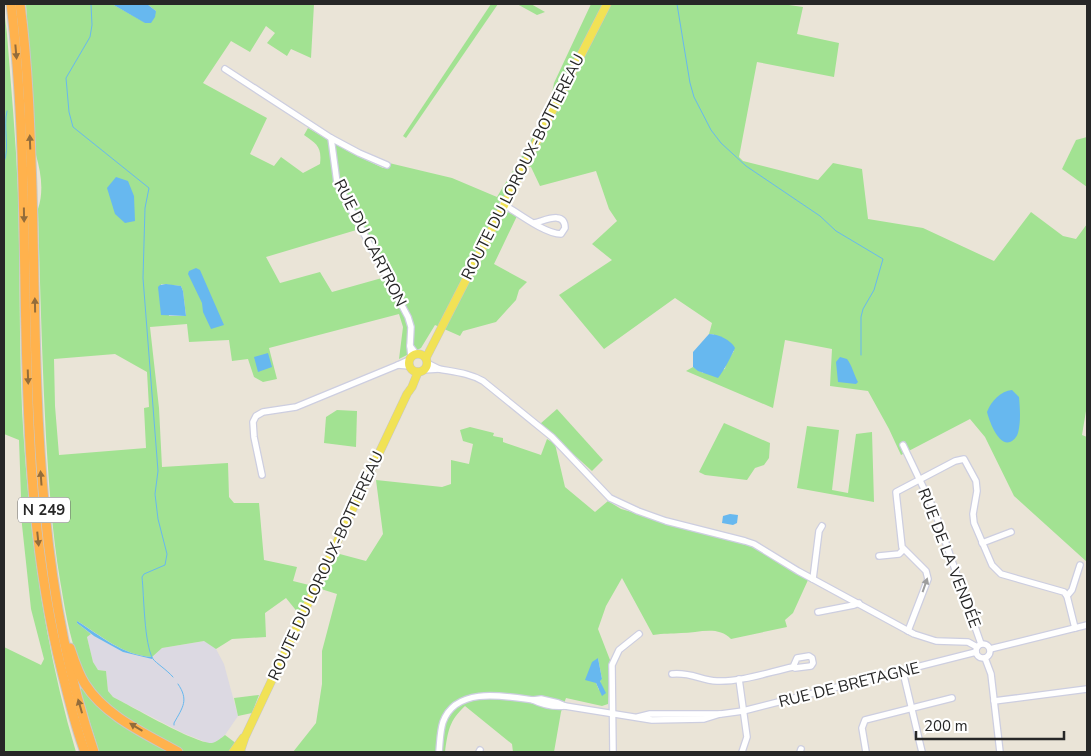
<svg xmlns="http://www.w3.org/2000/svg" width="1091" height="756" viewBox="0 0 1091 756" font-family="'Nunito Sans',sans-serif">
<style>
.industrial{fill:#dcd9e2}
.green{fill:#a2e292;fill-rule:evenodd}
.water{fill:#67b8ef}
.lines{fill:none;stroke-linecap:round;stroke-linejoin:round}
.stream{stroke:#67b8ef;stroke-width:1}
.minor-casing{stroke:#cdcee0;stroke-width:8}
.major-casing{stroke:#c7c7c7;stroke-width:9}
.highway-casing{stroke:#c7c7c7;stroke-width:11}
.minor{stroke:#fff;stroke-width:5.5}
.major{stroke:#f1e255;stroke-width:8}
.highway{stroke:#ffb24d;stroke-width:9}
.oneway{fill:#936c3a}
.oneway2{fill:#9e9e9e}
.labels{text-anchor:middle;dominant-baseline:central;stroke-width:4.5;stroke-linejoin:round;paint-order:stroke}
.shield{fill:#fff;stroke:#686868;stroke-width:1}
.shield-label{font-size:15px;font-weight:bold;fill:#272727}
.street-label{font-size:16px;fill:#272727;stroke:#fff}
</style>
<rect width="100%" height="100%" fill="#eae4d7"/>
<path class="industrial" d="M91,634L123,652L152,659V657L162,648L205,641L216,649L224,664L238,716L225,735L215,743H208L183,733L113,697L108,691L106,671L98,670L93,662L87,637Z"/>
<g class="green">
<path d="M26,4H112L146,23L156,11L147,4H314L311,58L291,49L287,56L267,43L275,33L266,26L250,52L231,41L203,83L267,118L250,154L274,166L281,157L303,173L320,164C322,147 317,144 304,135L308,128L351,153L383,168L389,163L452,178L497,197C515,167 549,117 554,83L591,4H782L803,7L797,34L839,43L834,77L757,62L739,157L743,161L818,180L833,163L862,169L868,219L923,228L994,261L1031,212L1063,236L1076,239L1087,224V405L1082,435L1087,437V562L1014,496L985,437L970,419L901,455L889,429L868,391L830,386L832,349L785,340L773,408L686,371L693,367L703,373L725,369L726,363L734,351L713,334H709L712,323L675,298L604,349L559,295L612,260L592,244L617,221L609,209L596,171L540,186L531,167L527,166L503,210L517,216L494,264L527,282L519,290L516,300L496,322L463,331L460,336L435,325L421,348L399,359L403,327L399,314L269,348L277,379L263,382L254,377L248,359L232,361L229,340L189,342L187,324L150,327L159,408L162,467L228,463L229,497L234,503H259L264,560L297,567L293,581L313,586L299,614L286,598L265,613L266,637L232,639L216,649L204,641L162,648L152,657C122,655 102,636 77,621V623L91,634L87,637L93,662L98,670L106,671L108,691L113,697C131,706 196,744 212,743C217,742 221,738 225,735L245,750L246,752H99L80,690L88,681C71,650 66,615 60,580C52,532 49,485 46,437C42,361 40,285 38,209C44,191 41,173 36,155ZM363,228L389,276L332,292L320,272L280,283L266,257ZM161,284L181,286L183,291L186,316H169ZM115,354L147,372L149,407L144,408L146,448L59,455L55,406L54,359Z"/>
<path d="M491,4H498L406,138L403,136Z"/>
<path d="M517,4H531L545,12L537,15Z"/>
<path d="M4,9L7,34C11,87 16,140 18,193C20,265 19,337 22,409C28,524 43,641 76,752H4V647L41,665L44,659L31,609L22,525L19,440L4,434Z"/>
<path d="M1087,137V187L1062,169L1076,140Z"/>
<path d="M557,409L603,460L592,471L540,424Z"/>
<path d="M337,410L357,411L356,447L324,443L326,417Z"/>
<path d="M724,423L770,443L769,458L764,465L755,468L747,480L705,475L699,472Z"/>
<path d="M807,426L839,430L832,490L848,493L856,434L872,432L874,502L797,488Z"/>
<path d="M470,427L494,433L493,436L503,438V442L541,455L547,439L555,444L565,487L595,512L608,501L621,509L750,545L808,580L793,613L785,620L787,627L731,639C718,625 698,633 681,633C671,634 664,633 653,635L622,578L606,606L598,629L610,660L608,704L602,706L566,698L561,712L554,752H513L512,744L465,706C449,721 448,731 445,752H293L316,723L322,684V651L337,594L321,589L336,553L366,561L383,534L376,480L442,487L451,484V460L469,464L473,444L463,441L460,430ZM598,658L602,679L600,680L601,686L599,690L596,683Z"/>
<path d="M259,695L252,713L238,716L234,698Z"/>
</g>
<g class="water">
<path d="M112,4H147L156,11L155,17L151,23H145Z"/>
<path d="M116,177L128,181L134,196L135,221L125,223L115,214L107,188Z"/>
<path d="M196,268L200,270L224,325L211,329L203,312L202,303L188,274L189,271Z"/>
<path d="M166,284L181,286L183,291L186,316L161,315L158,287L160,285Z"/>
<path d="M709,334C718,334 731,340 735,348C732,355 723,372 718,378L698,371L693,367V352Z"/>
<path d="M268,353L272,367L258,372L254,357Z"/>
<path d="M840,357L847,359C852,365 854,375 858,382L856,384L838,382L836,362Z"/>
<path d="M1012,390L1019,397C1020,408 1021,422 1018,433C1017,437 1013,441 1010,442C998,446 989,420 987,412C991,401 1001,391 1012,390Z"/>
<path d="M730,514L738,515L737,523L733,525L722,523L723,516Z"/>
<path d="M77,621C101,636 122,655 152,657V659L123,652L94,636L77,623Z"/>
<path d="M598,658L602,679L600,681L606,693L602,696L596,683L585,680L592,662Z"/>
</g>
<g class="lines">
<g class="stream">
<path d="M91,4L92,25L90,37L66,78L69,112L73,127L149,188L145,208L143,278L158,471L155,494L158,519L167,554L165,565L144,574L142,577C144,595 144,644 153,659C156,663 167,670 173,677"/>
<path d="M677,4L690,83L694,97L711,130L721,143L746,166L820,216L836,231L883,259L874,290L863,309L861,317V355"/>
<path d="M4,162C10,148 3,127 7,111"/>
<path d="M174,725V723C183,707 189,700 178,684"/>
</g>
<defs>
<g id="minor">
<path d="M225,69L331,138L337,183L408,317L411,327L410,346"/>
<path d="M331,138L359,153L387,165"/>
<path d="M503,204C518,213 545,234 561,234L565,228C565,210 544,221 534,223"/>
<path d="M411,356L410,346L416,354"/>
<path d="M409,360L398,365L410,366"/>
<path d="M439,369C455,372 469,373 483,381L552,437L610,498L638,511L666,521L745,541L754,544L798,571L914,634L936,641L968,642L977,647"/>
<path d="M423,370L439,369L427,363"/>
<path d="M903,445L935,512L981,644"/>
<path d="M262,475L254,437L253,422L256,416L263,412L296,407L398,365"/>
<path d="M982,543L1011,532"/>
<path d="M879,556L899,554L903,550"/>
<path d="M813,579L819,531L822,526"/>
<path d="M1067,596L1072,590L1080,565"/>
<path d="M818,612L854,605L859,603"/>
<path d="M908,631L928,579L926,571L902,547L896,492L955,461L964,459L976,481L977,491L973,514L974,523L992,565L1001,574L1064,592L1067,596L1075,628"/>
<circle cx="983" cy="651" r="7"/>
<path d="M990,649L1087,625"/>
<path d="M985,658L991,674L1000,752"/>
<path d="M903,672L922,752"/>
<path d="M672,674C691,672 700,680 717,681C741,682 769,672 793,667L795,668L811,666L813,663L812,658L809,656L797,658L793,667"/>
<path d="M739,679L747,737L742,752"/>
<path d="M541,699L558,703L565,706C554,707 543,705 533,700Z"/>
<path d="M994,701L1087,689"/>
<path d="M565,706L652,720L704,719L720,714"/>
<path d="M638,717L650,714H721L743,711L976,652"/>
<path d="M439,752C440,742 440,731 443,722C456,686 505,696 533,700"/>
<path d="M479,752L480,750"/>
<path d="M613,752L612,665L619,650L639,634"/>
<path d="M800,752L801,749"/>
<path d="M866,752L862,728L865,720L952,698"/>
</g>
<g id="major">
<circle cx="418" cy="363" r="9"/>
<path d="M426,358L607,4"/>
<path d="M233,752L243,738"/>
<path d="M240,752L245,737L407,394L412,387L418,372"/>
</g>
<g id="highway">
<path d="M11,4C38,226 7,454 62,672C69,699 75,726 85,752"/>
<path d="M20,4C28,65 30,127 32,189C37,379 32,571 94,752"/>
<path d="M70,648C74,660 78,673 85,684C105,716 146,734 178,752"/>
</g>
</defs>
<use href="#minor" class="minor-casing"/>
<use href="#major" class="major-casing"/>
<use href="#highway" class="highway-casing"/>
<use href="#minor" class="minor"/>
<use href="#major" class="major"/>
<use href="#highway" class="highway"/>
</g>
<defs><path id="oneway-solid" d="M-6-.8H1V-3.2L6.5 0L1 3.2V.8H-6Z" transform="scale(1.25)"/></defs>
<g class="oneway">
<use href="#oneway-solid" transform="translate(16 52) rotate(85)"/>
<use href="#oneway-solid" transform="translate(30 142) rotate(-92)"/>
<use href="#oneway-solid" transform="translate(24 215) rotate(89)"/>
<use href="#oneway-solid" transform="translate(35 305) rotate(-91)"/>
<use href="#oneway-solid" transform="translate(28 377) rotate(88)"/>
<use href="#oneway-solid" transform="translate(41 478) rotate(-94)"/>
<use href="#oneway-solid" transform="translate(38 539) rotate(84)"/>
<use href="#oneway-solid" transform="translate(80 706) rotate(-106)"/>
<use href="#oneway-solid" transform="translate(136 727) rotate(-149)"/>
</g>
<use class="oneway2" href="#oneway-solid" transform="translate(925 585) rotate(-71)"/>
<g class="labels">
<rect class="shield" x="18" y="497.5" width="52" height="25" rx="4"/>
<g class="shield-label">
<text x="44" y="510">N 249</text>
</g>
<g class="street-label">
<text transform="translate(523 167) rotate(-63)">ROUTE DU LOROUX-BOTTEREAU</text>
<text transform="translate(370 243) rotate(63)">RUE DU CARTRON</text>
<text transform="translate(949 558) rotate(69)">RUE DE LA VENDÉE</text>
<text transform="translate(326 566) rotate(-65)">ROUTE DU LOROUX-BOTTEREAU</text>
<text transform="translate(849 685) rotate(-14)">RUE DE BRETAGNE</text>
</g>
</g>
<rect width="1091" height="756" fill="none" stroke="#272727" stroke-width="10"/>
<path d="M916 731v8h148v-8" fill="none" stroke="#272727" stroke-width="2.5"/>
<text x="924" y="731" font-size="15" fill="#272727" stroke="#ffffff" stroke-width="4" paint-order="stroke">200 m</text>
</svg>
